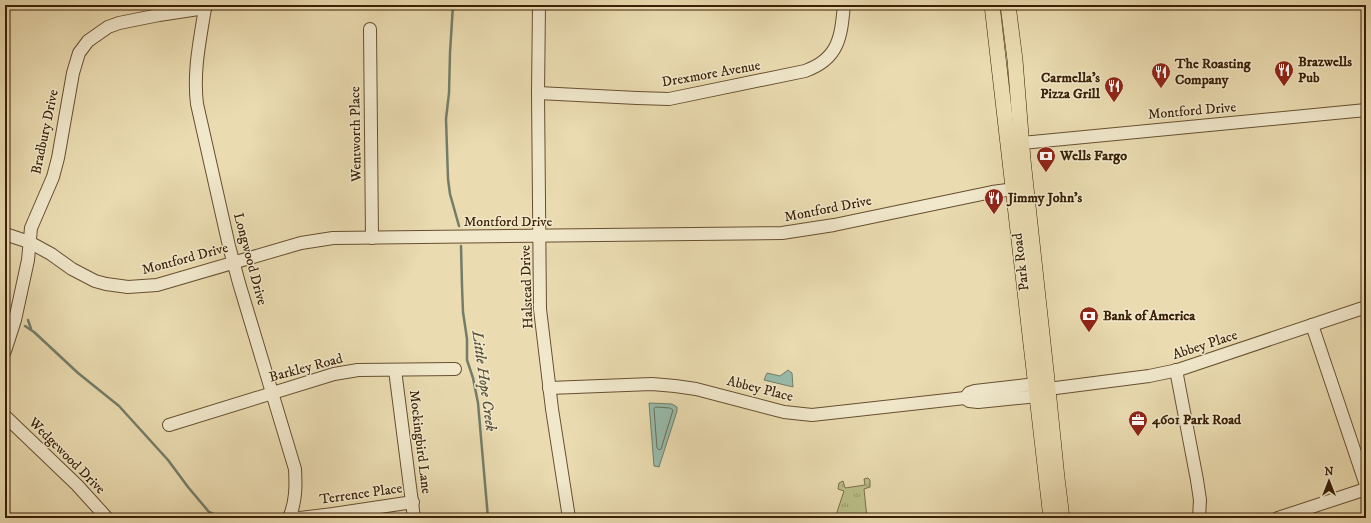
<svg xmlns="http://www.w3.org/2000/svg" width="1371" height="523" viewBox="0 0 1371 523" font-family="'IM FELL DW Pica',serif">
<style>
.grass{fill:url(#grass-tufts);stroke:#7b6f47}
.water{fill:#98bbab;stroke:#737d69}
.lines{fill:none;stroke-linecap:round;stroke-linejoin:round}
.shore{stroke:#6a6e58;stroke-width:1}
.stream{stroke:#737d69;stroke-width:2.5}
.minor-casing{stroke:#674f30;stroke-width:14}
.major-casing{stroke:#3b2006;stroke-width:16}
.minor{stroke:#f1e8cc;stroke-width:12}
.major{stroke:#eadbb0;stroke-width:15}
.labels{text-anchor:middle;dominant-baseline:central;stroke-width:3;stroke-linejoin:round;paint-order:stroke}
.poi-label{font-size:14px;font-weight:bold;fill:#3b2006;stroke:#f1e8cc;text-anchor:start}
.street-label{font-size:14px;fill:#3b2006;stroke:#f1e8cc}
.water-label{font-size:15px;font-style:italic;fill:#574e38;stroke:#f1e8cc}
</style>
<defs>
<pattern id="grass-tufts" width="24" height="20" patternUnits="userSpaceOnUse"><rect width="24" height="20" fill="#bbbe88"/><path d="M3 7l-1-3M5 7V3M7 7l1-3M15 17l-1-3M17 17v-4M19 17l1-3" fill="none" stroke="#999a6d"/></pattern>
</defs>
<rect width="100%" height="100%" fill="#eadbb0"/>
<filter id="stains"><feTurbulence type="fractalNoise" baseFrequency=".005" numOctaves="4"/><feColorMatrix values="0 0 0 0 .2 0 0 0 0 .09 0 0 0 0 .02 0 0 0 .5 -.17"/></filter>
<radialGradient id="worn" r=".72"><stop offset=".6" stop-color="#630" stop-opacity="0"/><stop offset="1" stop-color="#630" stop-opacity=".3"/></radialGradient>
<path class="grass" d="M868,478L870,480V487L864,489L867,518H835L844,491L838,489L839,483L843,481L845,488L865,485L864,479Z"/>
<g class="water">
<path d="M788,370L792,373L793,387L764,380L767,373L780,376Z"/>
<path d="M649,403L672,404L677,407V411L659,467L654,466Z"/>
</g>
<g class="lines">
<path class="shore" d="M656,407L670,408L673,410L661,449L659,450L657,448L654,409Z"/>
<g class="stream">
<path d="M453,5L450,53L449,93L446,119L448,179L450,194L459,226"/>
<path d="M5,39L8,20V5"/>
<path d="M461,246L462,286L463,312L467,339V360L473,378L478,403L488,518"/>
<path d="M28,320L31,329"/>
<path d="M25,326L34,332L78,373L119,406L168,460L188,487L209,512L222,518"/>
</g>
<defs>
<g id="minor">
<path d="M208,5L205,8C200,40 193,71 197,104L229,246L239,283L295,469C296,486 296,502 289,518"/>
<path d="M539,5L538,93L540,309L552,409L569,518"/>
<path d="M370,29L372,238"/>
<path d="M538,93L637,98L669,99L805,71C839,59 841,37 844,5"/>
<path d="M1022,143L1366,110"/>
<path d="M5,234L29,242L51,254L72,269L95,281L106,284L128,287L157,285L301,243L333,238L782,233L834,225L992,192L1022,188"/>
<path d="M1312,325L1366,485"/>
<path d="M5,351L15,320L28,260L31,228L53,177L58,158L73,73L79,53L88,41L108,27L119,23L159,15L205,8"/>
<path d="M395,370L414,518"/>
<path d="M1176,370L1197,480L1200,500L1199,518"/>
<path d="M1035,384L1043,385L1048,389L1042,394L1038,396L978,402L969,401L965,398L969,393L975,391Z"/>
<path d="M549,388L652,384L675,386L696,389L784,412L812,415L965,398"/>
<path d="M1048,389L1149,376L1178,370L1366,307"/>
<path d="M5,416L77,485L107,518"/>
<path d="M169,425L334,374L358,370L455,369"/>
<path d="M289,517L300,518L333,514L413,502"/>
<path d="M1278,518L1366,489"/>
</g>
<g id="major">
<path d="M992,5L1051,518"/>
<path d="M1008,5L1015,60L1023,160L1048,389L1057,478L1062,518"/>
</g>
</defs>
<use href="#minor" class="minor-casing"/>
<use href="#major" class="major-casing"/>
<use href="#minor" class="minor"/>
<use href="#major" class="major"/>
</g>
<defs>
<symbol id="restaurant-pin" viewBox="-11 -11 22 30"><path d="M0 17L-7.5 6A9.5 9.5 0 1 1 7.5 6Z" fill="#8f2418" stroke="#f1e8cc"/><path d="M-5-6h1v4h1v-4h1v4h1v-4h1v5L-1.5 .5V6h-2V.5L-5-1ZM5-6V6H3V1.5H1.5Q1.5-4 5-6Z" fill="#fff"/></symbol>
<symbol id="bank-pin" viewBox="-11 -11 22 30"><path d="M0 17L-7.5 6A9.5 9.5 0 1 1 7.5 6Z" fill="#8f2418" stroke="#f1e8cc"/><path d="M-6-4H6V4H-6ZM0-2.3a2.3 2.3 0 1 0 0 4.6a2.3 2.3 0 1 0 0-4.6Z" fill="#fff"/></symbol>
<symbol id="office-pin" viewBox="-11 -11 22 30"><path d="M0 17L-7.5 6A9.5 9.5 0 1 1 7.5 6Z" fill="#8f2418" stroke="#f1e8cc"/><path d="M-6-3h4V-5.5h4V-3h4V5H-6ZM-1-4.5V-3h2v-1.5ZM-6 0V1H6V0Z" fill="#fff"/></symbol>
</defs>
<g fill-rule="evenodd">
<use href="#restaurant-pin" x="1273" y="59" width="22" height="30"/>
<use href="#restaurant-pin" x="1150" y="61" width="22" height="30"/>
<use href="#restaurant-pin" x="1103" y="75" width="22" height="30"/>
<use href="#bank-pin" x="1035" y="145" width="22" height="30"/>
<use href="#restaurant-pin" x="983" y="187" width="22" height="30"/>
<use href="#bank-pin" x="1078" y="305" width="22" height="30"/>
<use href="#office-pin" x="1127" y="409" width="22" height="30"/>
</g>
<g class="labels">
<g class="poi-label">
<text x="1298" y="62">Brazwells<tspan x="1298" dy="16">Pub</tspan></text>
<text x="1175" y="64">The Roasting<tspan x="1175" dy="16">Company</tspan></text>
<text x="1100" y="78" text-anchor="end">Carmella's<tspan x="1100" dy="16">Pizza Grill</tspan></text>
<text x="1060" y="156">Wells Fargo</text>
<text x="1008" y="198">Jimmy John's</text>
<text x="1103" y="316">Bank of America</text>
<text x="1152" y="420">4601 Park Road</text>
</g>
<g class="street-label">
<text transform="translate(711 74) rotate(-10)">Drexmore Avenue</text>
<text transform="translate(1192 111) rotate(-5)">Montford Drive</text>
<text transform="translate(45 132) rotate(-78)">Bradbury Drive</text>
<text transform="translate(356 134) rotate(-91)">Wentworth Place</text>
<text transform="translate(828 209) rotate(-11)">Montford Drive</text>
<text x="508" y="222">Montford Drive</text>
<text transform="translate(185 259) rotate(-15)">Montford Drive</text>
<text transform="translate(250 259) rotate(75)">Longwood Drive</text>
<text transform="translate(1021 262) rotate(-97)">Park Road</text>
<text transform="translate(527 287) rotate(-92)">Halstead Drive</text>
<text transform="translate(1205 345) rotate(-18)">Abbey Place</text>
<text transform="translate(306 368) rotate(-15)">Barkley Road</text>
<text transform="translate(760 389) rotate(14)">Abbey Place</text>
<text transform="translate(420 442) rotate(83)">Mockingbird Lane</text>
<text transform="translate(67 456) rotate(45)">Wedgewood Drive</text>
<text transform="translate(361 494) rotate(-8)">Terrence Place</text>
</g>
<g class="water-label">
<text transform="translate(484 381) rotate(82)">Little Hope Creek</text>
</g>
</g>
<rect width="1371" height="523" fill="none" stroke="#eadbb0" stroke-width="20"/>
<rect x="6" y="6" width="1359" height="511" fill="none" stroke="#3b2006" stroke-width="2"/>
<rect x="10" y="10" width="1351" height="503" fill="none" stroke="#3b2006"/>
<g transform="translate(1329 481)" stroke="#f1e8cc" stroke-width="3" paint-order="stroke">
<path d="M0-3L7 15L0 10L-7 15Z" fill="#3b2006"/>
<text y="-6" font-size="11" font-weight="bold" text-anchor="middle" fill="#3b2006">N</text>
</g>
<rect width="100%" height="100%" filter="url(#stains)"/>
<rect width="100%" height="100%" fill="url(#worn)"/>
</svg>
